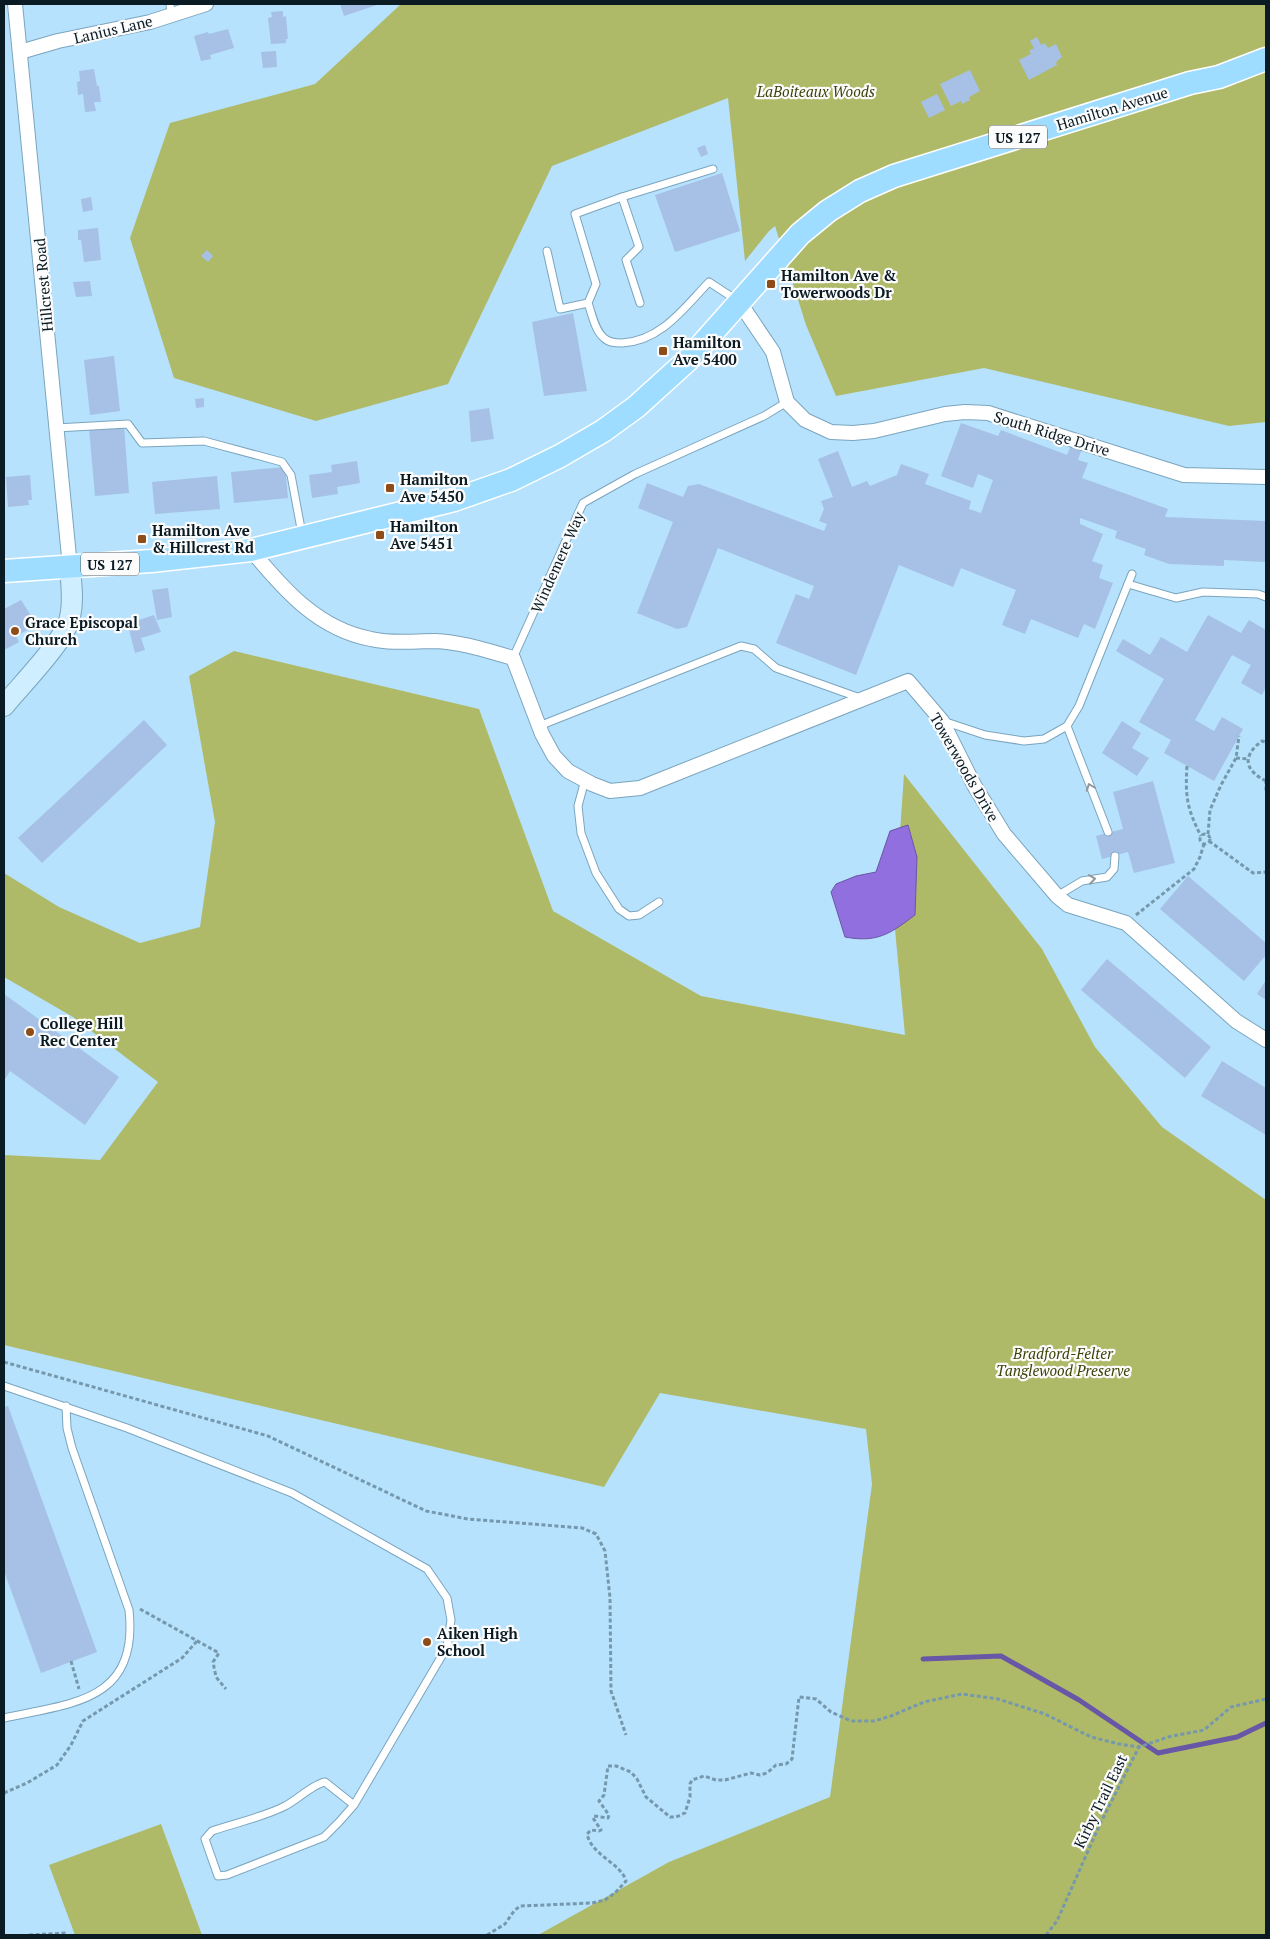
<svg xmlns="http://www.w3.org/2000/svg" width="1270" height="1939" viewBox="0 0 1270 1939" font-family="'PT Serif',serif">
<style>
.green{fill:#afba68}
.water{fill:#916fde;stroke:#6856a6}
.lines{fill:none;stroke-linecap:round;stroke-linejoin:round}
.stream{stroke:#6856a6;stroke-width:5}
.building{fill:#a6c1e5}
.lane-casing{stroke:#7ba5be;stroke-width:9}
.street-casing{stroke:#7ba5be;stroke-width:16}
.secondary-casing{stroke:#7ba5be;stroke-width:22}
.primary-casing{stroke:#fff;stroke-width:25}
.path{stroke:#7698ad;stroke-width:3;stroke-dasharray:4 2.5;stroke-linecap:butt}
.lane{stroke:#fff;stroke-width:7}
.street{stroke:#fff;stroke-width:14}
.secondary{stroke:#cfeeff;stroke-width:20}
.primary{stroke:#9eddff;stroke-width:22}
.oneway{stroke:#91989c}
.poi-dot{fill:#8e4d18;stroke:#fcfcfc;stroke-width:2}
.labels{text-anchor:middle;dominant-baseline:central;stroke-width:4.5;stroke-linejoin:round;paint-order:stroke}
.shield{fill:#fcfcfc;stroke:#535e65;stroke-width:1}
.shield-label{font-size:14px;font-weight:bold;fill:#0a1b24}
.street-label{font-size:15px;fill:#0a1b24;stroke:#fcfcfc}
.park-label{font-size:15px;font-style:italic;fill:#3d4308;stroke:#fcfcfc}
.poi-label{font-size:15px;font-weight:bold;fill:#0a1b24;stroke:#fcfcfc;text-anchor:start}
</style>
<rect width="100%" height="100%" fill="#b6e2fd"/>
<g class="green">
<path d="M401,4H1266V422L1229,426L984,368L836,396L806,325L775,226L769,231L745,261L728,98L552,166L448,384L316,421L174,378L130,238L170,123L315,84Z"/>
<path d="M234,651L479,709L553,911L701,996L905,1035L894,919L904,774L1042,949L1095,1047L1162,1127L1266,1200V1935H538L669,1862L830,1797L872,1484L866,1429L660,1393L604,1487L4,1345V1155L100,1160L158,1082L73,1017L4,977V873L59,907L140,943L200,927L215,822L189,676Z"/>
<path d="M161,1824L202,1935H75L49,1865Z"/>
</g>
<path class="water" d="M908,825L917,857L915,915C890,934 877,943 845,937L831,892L836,884L856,876L876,872L890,831Z"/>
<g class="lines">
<path class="stream" d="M923,1659L1001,1656L1079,1700L1158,1753L1237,1737L1266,1723"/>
</g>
<g class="building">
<path d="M340,4H380L344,16Z"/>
<path d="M283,11V17L286,16L288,39H286V43L271,44L268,18L272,17L271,12Z"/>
<path d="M228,29L234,48L210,55L211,59L201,61L194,36L208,32L209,34Z"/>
<path d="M1037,37L1041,45L1045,43L1048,48L1056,44L1062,57L1056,62L1057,65L1029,80L1019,60L1031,54L1029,51L1034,48L1030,41Z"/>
<path d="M276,51L277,67L263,68L261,52Z"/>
<path d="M94,69L97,86H99L101,102H94L96,111L85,112L83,94L78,95L77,82L80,81L79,71Z"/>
<path d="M970,70L980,91L969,97L970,100L962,104L961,101L951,106L940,84Z"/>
<path d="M937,94L945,110L929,118L921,102Z"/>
<path d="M705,145L708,154L701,157L697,148Z"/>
<path d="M722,173L740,231L675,252L655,195Z"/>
<path d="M91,197L93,210L83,212L81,199Z"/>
<path d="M98,228L101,260L84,262L81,240H78V230Z"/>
<path d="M207,250L213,256L208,262L201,256Z"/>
<path d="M90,281L92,296L76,297L73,282Z"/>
<path d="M573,313L587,391L544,396L532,322Z"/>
<path d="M114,356L120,411L90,415L84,360Z"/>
<path d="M204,398V407L196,408L195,399Z"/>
<path d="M489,408L494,439L471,442L469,411Z"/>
<path d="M961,423L998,436L1001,430L1067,455L1073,441L1083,445L1078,460L1088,463L1082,478L1168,509L1165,517L1266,521V562L1224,560V566L1169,564L1144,555L1146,549L1115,538L1117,531L1080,518V524L1103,534L1092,561L1103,565L1099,578L1113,583L1095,629L1084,624L1078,638L1031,619L1025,634L1002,625L1016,590L961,568L953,587L899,565L856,675L776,643L796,594L809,599L814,586L718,548L687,627L677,629L637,613L673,522L638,508L647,483L683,497L688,486L699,484L824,531L827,524L819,521L824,509L821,501L833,497L818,459L838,451L852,487L867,481L870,486L897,475L901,464L929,474L925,484L971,501L969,509L981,513L993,480L978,474L973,488L941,476Z"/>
<path d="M124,425L129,493L95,496L89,428Z"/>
<path d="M357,461L360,483L337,487L338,494L312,498L309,475L332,472L331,465Z"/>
<path d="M285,467L288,498L234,503L231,472Z"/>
<path d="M30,475L32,500H28L29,505L8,507L6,477Z"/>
<path d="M217,476L220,509L155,514L152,482Z"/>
<path d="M168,588L172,617L157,620L152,590Z"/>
<path d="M21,600L37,625L16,636L19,642L4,650V609Z"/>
<path d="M154,615L161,632L141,638L145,650L135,653L128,626H130L129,623Z"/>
<path d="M1208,615L1241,633L1249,620L1266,630V687L1262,695L1241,683L1251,665L1232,655L1195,720L1214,731L1222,717L1243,729L1214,781L1164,753L1171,740L1139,722L1164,679L1116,651L1123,639L1150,655L1161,637L1187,652Z"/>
<path d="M144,720L167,745L42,863L18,838Z"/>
<path d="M1122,721L1141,733L1132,748L1149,758L1137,776L1102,753Z"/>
<path d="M1153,781L1175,863L1134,873L1128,852L1102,859L1096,836L1123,829L1113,792Z"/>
<path d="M1188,876L1266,943V955L1244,981L1160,909Z"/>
<path d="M1107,959L1211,1047L1185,1078L1081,990Z"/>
<path d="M1266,980V1000L1257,994Z"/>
<path d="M4,994L119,1077L85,1125L10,1071L4,1081Z"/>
<path d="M1222,1061L1266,1088V1135L1201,1096Z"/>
<path d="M8,1406L97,1652L41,1673L4,1571V1407Z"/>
</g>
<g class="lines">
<defs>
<g id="lane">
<path d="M170,4L171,15"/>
<path d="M713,169L622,197L575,214L596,284L588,303C592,314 595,331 604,338C609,343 616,343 622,343C661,341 684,308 709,282L738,301"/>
<path d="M622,197L639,247L626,260L640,303"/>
<path d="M547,251L560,309L588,303"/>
<path d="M56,428L128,424L142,443L204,441L282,462L291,475L302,534"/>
<path d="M1128,584L1176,598L1203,592L1258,594L1266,597"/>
<path d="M513,658L583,503L635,474L764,416L787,402"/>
<path d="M943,721L985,735L1024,741L1044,739L1067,726L1079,706L1132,574"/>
<path d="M539,726L741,646L754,649L776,668L860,698"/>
<path d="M1067,726L1108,832"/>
<path d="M585,780L578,806L581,833L596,873L619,909L629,916L639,915L659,902"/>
<path d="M1057,896L1082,881L1107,877L1114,869L1115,856"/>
<path d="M4,1386L127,1428L292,1493L427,1569L447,1598L451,1620L447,1647L354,1805L339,1822L324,1837L227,1875L218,1876L205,1839L212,1831C235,1823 264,1817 285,1806C297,1800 313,1784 325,1782L354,1805"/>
<path d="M4,1718C72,1703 139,1702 129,1610L72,1448L67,1428L66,1406"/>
</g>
<g id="street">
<path d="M15,4L70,567"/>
<path d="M20,52L58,41L150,22L206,4"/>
<path d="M740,303L773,352L787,402L805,420L831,432L853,433L874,431L945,414L965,412L988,413L1184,475L1266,477"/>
<path d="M251,550C284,590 318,629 371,639C392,644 414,641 435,641C462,642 488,651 513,658L542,734L554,756L568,771L592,784L610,791L640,788L908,681L942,721L974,785L1004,834L1057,896L1068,905L1126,923L1236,1021L1266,1040"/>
</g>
<path id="secondary" d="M4,706C20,686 66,640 70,617C74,600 71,583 70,567"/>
<path id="primary" d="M4,571L151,561L251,550L454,500L511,480L560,456L603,431L636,407L689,359L800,234L828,211L860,191L894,176L1190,83L1219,77L1266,59"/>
</defs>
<use href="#lane" class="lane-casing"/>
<use href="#street" class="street-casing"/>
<use href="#secondary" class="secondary-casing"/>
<use href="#primary" class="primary-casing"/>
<g class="path">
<path d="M1236,758L1248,759"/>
<path d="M1187,766C1185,796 1187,809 1201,836"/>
<path d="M1266,780V792"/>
<path d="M1266,781C1244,770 1242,756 1262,741L1266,742"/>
<path d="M1208,834L1210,810L1221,785L1236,758L1239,736"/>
<circle cx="1205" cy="839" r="5"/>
<path d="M1209,841L1253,873L1266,872"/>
<path d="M1136,915L1194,869L1200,857L1204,844"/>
<path d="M4,1362L268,1436L426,1511L468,1519L582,1528L596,1534L605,1551L610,1598L611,1691L626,1735"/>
<path d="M140,1609L219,1653L213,1662L216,1677L226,1689"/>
<path d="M71,1661L79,1689"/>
<path d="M4,1793L27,1783L57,1765L71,1745L83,1721L182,1658L197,1641"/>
<path d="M29,1935L67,1933"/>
<path d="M487,1935L505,1924L514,1911L520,1906L592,1903L605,1900L615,1893L626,1881C621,1863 592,1856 587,1834L591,1830L599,1831L601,1830L593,1818L594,1816L608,1818L609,1815L599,1801L604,1795L608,1766H616L631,1772L637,1779L646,1797L670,1817H676L685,1813L690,1797V1784L692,1780L704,1776L716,1780H725L751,1773L760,1775L767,1773L776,1765L786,1764L792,1759L799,1697L816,1699L831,1712L851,1721H874L891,1716L924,1702L962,1694L998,1699L1045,1714L1091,1737L1119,1744L1139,1747"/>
<path d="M1046,1935L1057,1921L1100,1824L1139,1747L1168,1737L1204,1730L1231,1707L1266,1699"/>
</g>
<use href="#lane" class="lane"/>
<use href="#street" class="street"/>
<use href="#secondary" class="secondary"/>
<use href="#primary" class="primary"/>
</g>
<defs><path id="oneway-chevron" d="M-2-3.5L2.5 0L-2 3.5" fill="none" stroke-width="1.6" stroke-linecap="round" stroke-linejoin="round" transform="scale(1.25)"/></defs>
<g class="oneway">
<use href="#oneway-chevron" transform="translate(1090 787) rotate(-111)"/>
<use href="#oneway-chevron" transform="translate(1092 879) rotate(-8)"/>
</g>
<g class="poi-dot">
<rect x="766" y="279" width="10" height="10" rx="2.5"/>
<rect x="658" y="346" width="10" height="10" rx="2.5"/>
<rect x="385" y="483" width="10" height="10" rx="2.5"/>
<rect x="375" y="530" width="10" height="10" rx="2.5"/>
<rect x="137" y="534" width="10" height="10" rx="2.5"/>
<circle cx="15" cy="631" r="5"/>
<circle cx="30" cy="1032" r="5"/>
<circle cx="427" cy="1642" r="5"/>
</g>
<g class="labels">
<g class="shield">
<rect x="989" y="125.5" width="58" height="23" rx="4"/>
<rect x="81" y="552.5" width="58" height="23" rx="4"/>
</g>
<g class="shield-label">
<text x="1018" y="137">US 127</text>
<text x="110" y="564">US 127</text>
</g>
<g class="street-label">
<text transform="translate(113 29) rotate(-13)">Lanius Lane</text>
<text transform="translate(1112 108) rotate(-17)">Hamilton Avenue</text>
<text transform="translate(43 285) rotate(-95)">Hillcrest Road</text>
<text transform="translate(1052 433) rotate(17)">South Ridge Drive</text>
<text transform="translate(557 562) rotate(-66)">Windemere Way</text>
<text transform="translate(965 767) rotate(60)">Towerwoods Drive</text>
<text transform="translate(1100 1801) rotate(-64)">Kirby Trail East</text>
</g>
<g class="park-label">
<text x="816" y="91">LaBoiteaux Woods</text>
<text x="1063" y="1353">Bradford-Felter<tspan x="1063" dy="17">Tanglewood Preserve</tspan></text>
</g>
<g class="poi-label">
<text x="781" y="275">Hamilton Ave &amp;<tspan x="781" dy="17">Towerwoods Dr</tspan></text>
<text x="673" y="342">Hamilton<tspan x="673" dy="17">Ave 5400</tspan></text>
<text x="400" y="479">Hamilton<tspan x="400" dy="17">Ave 5450</tspan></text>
<text x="390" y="526">Hamilton<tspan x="390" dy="17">Ave 5451</tspan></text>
<text x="152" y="530">Hamilton Ave<tspan x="152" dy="17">&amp; Hillcrest Rd</tspan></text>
<text x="25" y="622">Grace Episcopal<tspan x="25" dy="17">Church</tspan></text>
<text x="40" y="1023">College Hill<tspan x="40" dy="17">Rec Center</tspan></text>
<text x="437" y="1633">Aiken High<tspan x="437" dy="17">School</tspan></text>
</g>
</g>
<rect width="1270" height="1939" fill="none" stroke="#0a1b24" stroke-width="10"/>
</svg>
